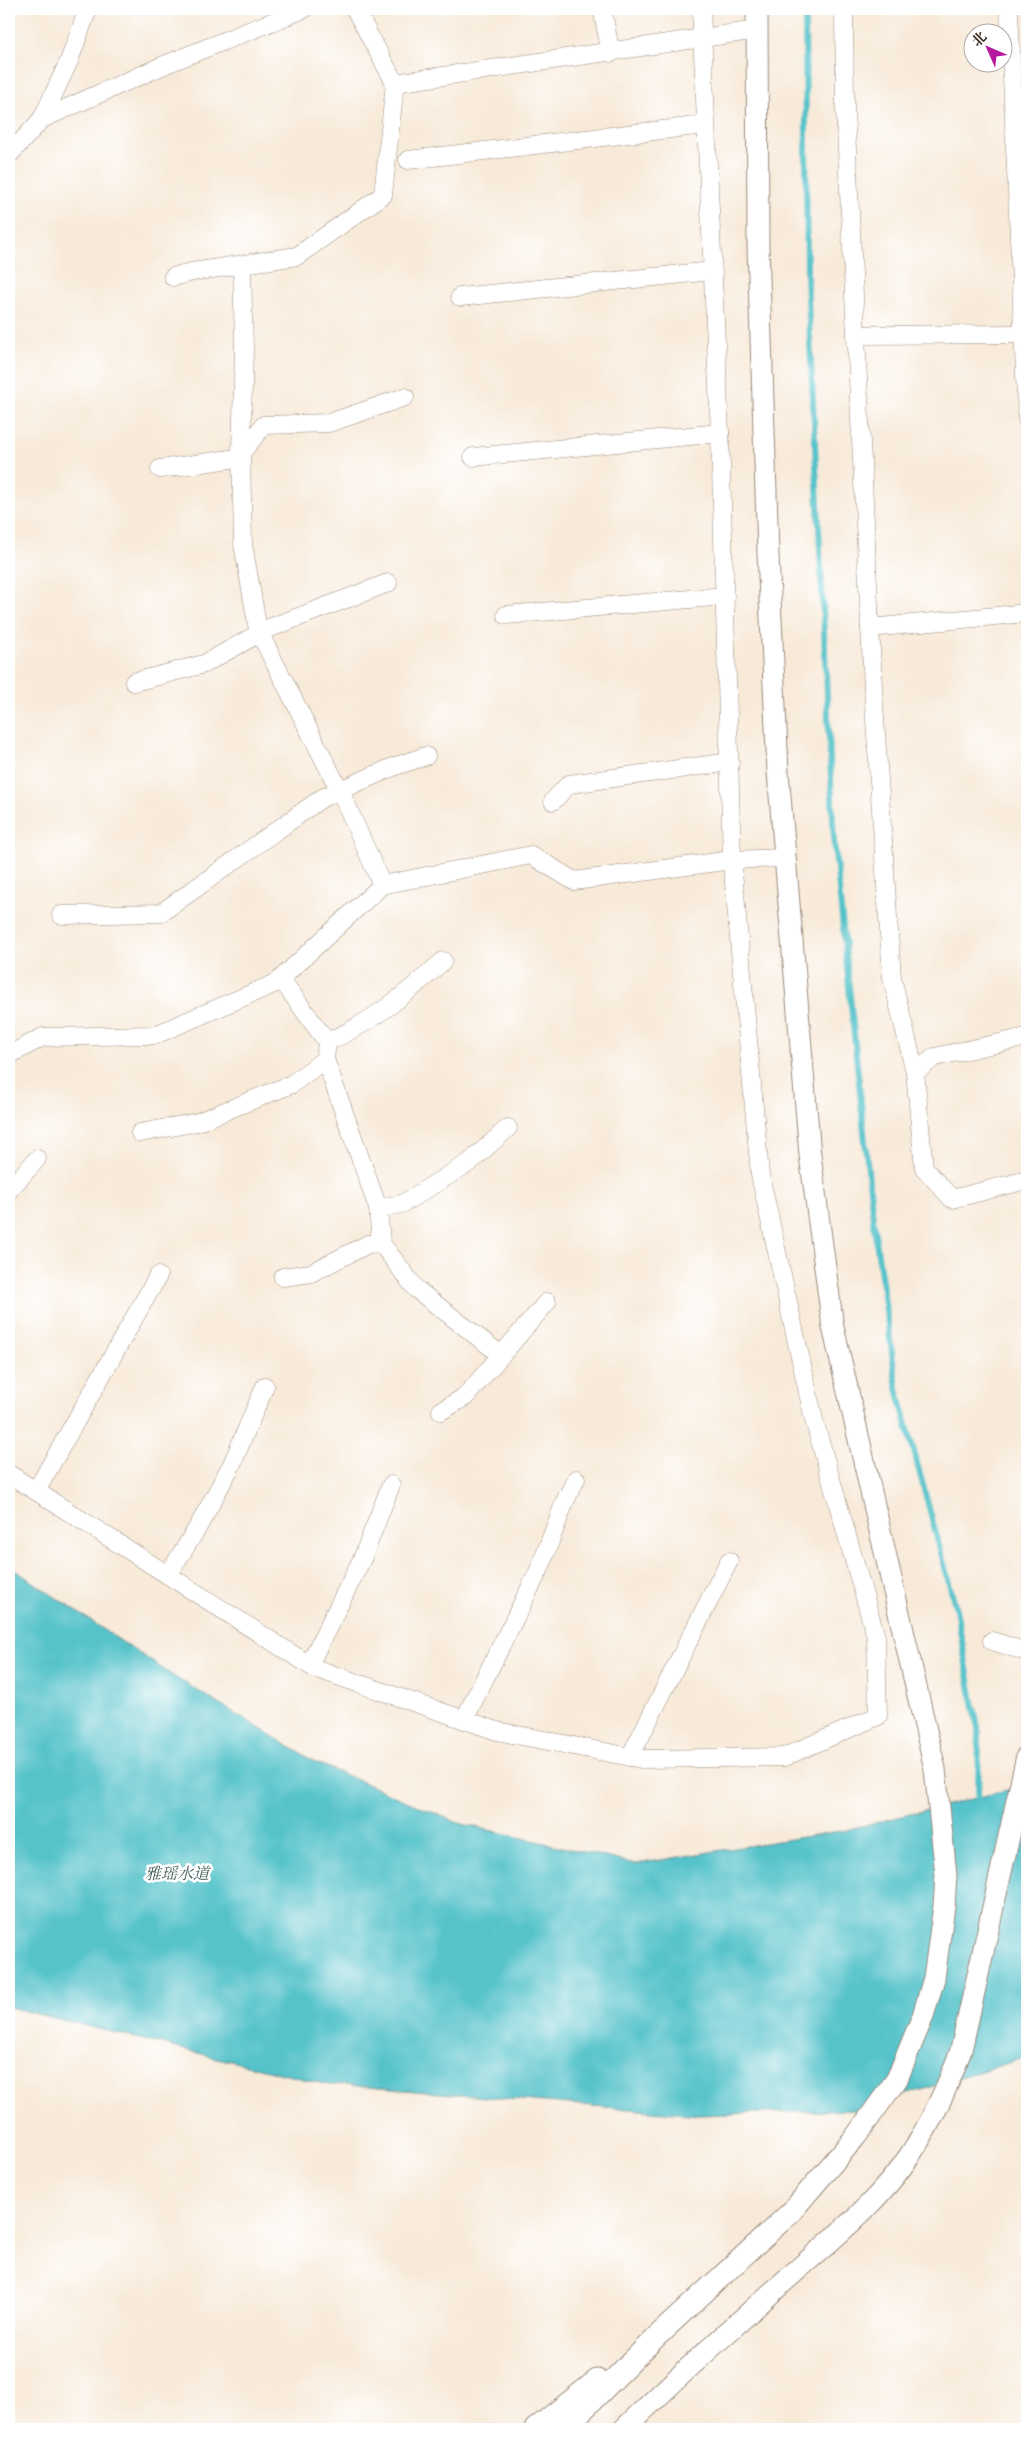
<svg xmlns="http://www.w3.org/2000/svg" width="1036" height="2438" viewBox="0 0 1036 2438" font-family="Vollkorn,'Noto Serif SC',serif">
<style>
.water{fill:#56c3cb;stroke:#487674}
.lines{fill:none;stroke-linecap:round;stroke-linejoin:round}
.stream{stroke:#56c3cb;stroke-width:6}
.minor-casing{stroke:#9a8a7c;stroke-width:19}
.tertiary-casing{stroke:#9a8a7c;stroke-width:23}
.minor{stroke:#fff;stroke-width:18}
.tertiary{stroke:#fff;stroke-width:21}
.labels{text-anchor:middle;dominant-baseline:central;stroke-width:5;stroke-linejoin:round;paint-order:stroke}
.water-label{font-size:16px;font-style:italic;fill:#44605b;stroke:#fff}
</style>
<rect width="100%" height="100%" fill="#fff"/>
<filter id="ink" filterUnits="userSpaceOnUse"><feTurbulence type="fractalNoise" baseFrequency=".02" numOctaves="2"/><feDisplacementMap in="SourceGraphic" scale="10" xChannelSelector="R" yChannelSelector="G"/><feConvolveMatrix kernelMatrix="1 2 1 2 8 2 1 2 1" color-interpolation-filters="sRGB"/></filter>
<filter id="wash" filterUnits="userSpaceOnUse"><feTurbulence type="fractalNoise" baseFrequency=".0096" numOctaves="4" result="noise"/><feDisplacementMap in="SourceGraphic" scale="20" xChannelSelector="R" yChannelSelector="G"/><feGaussianBlur stdDeviation="1.12" result="paint"/><feColorMatrix in="noise" values="0 0 0 0 0 0 0 0 0 0 0 0 0 0 0 0 0 1.4 0 .05"/><feComposite in="paint" operator="in"/></filter>
<g filter="url(#wash)">
<rect width="100%" height="100%" fill="#f8ead9"/>
<path class="water" d="M9,1566L170,1674L315,1762L458,1823L636,1864L846,1830L1027,1785V2057L857,2110L699,2115L320,2083L9,2007Z"/>
<g class="lines">
<path class="stream" d="M805,9L807,276L834,841L873,1219L897,1388L956,1609L979,1734L978,1806"/>
</g>
</g>
<g filter="url(#ink)">
<g class="lines">
<defs>
<g id="minor">
<path d="M355,9L395,83L757,30"/>
<path d="M602,9L611,53"/>
<path d="M844,9L845,109L873,688L892,978L915,1072"/>
<path d="M1009,9L1027,420"/>
<path d="M42,119L164,65L304,9"/>
<path d="M9,155L42,119L69,61L88,9"/>
<path d="M408,160L705,125"/>
<path d="M242,265L244,349L241,453L243,544L258,630L342,795L382,885"/>
<path d="M173,277L192,272L297,256L383,195L395,83"/>
<path d="M460,297L712,271"/>
<path d="M856,335L1023,334"/>
<path d="M473,457L720,433"/>
<path d="M160,469L237,458L264,425L329,423L405,397"/>
<path d="M506,615L725,596"/>
<path d="M870,628L1027,613"/>
<path d="M134,682L204,664L267,629L388,583"/>
<path d="M553,801L569,784L730,762"/>
<path d="M61,915L161,913L322,798L393,767L426,756"/>
<path d="M281,979L327,1042L325,1059L378,1208L381,1243L416,1289L501,1355"/>
<path d="M1027,1037L935,1057L915,1072L924,1168L952,1199L1027,1180"/>
<path d="M327,1042C373,1022 406,994 443,961"/>
<path d="M9,1055L43,1037L155,1035L276,983L382,885L531,855L574,881L732,860L785,858"/>
<path d="M140,1133L198,1122L292,1084L325,1059"/>
<path d="M9,1190L37,1159"/>
<path d="M378,1208L402,1204L470,1162L508,1128"/>
<path d="M283,1277L311,1273L368,1244L381,1243"/>
<path d="M441,1411L465,1397L547,1302"/>
<path d="M9,1474L314,1668L497,1731L641,1759L784,1757L878,1716L876,1637L814,1420L760,1175L732,860L720,433L701,9"/>
<path d="M36,1491L158,1276"/>
<path d="M168,1575L198,1527L232,1464L265,1386"/>
<path d="M992,1641L1027,1652"/>
<path d="M309,1665L362,1559L391,1485"/>
<path d="M464,1720L540,1568L565,1501L576,1479"/>
<path d="M630,1757L729,1561"/>
</g>
<g id="tertiary">
<path d="M535,2429L597,2380"/>
<path d="M564,2429L656,2337L791,2212L856,2136L897,2079L923,2016L934,1978L944,1906L946,1875L935,1769L833,1327L810,1155L778,772L768,554L758,246L757,9"/>
<path d="M624,2429C677,2377 732,2328 788,2278C831,2240 878,2203 910,2155C931,2123 948,2086 961,2050L1027,1756"/>
</g>
</defs>
<use href="#minor" class="minor-casing"/>
<use href="#tertiary" class="tertiary-casing"/>
<use href="#minor" class="minor"/>
<use href="#tertiary" class="tertiary"/>
</g>
</g>
<g class="labels">
<g class="water-label">
<text x="177" y="1875">雅瑶水道</text>
</g>
</g>
<rect width="1036" height="2438" fill="none" stroke="#fff" stroke-width="30"/>
<g transform="translate(988 48) rotate(315)"><circle r="24" fill="#ffffff" stroke="#b1aaa5"/>
<path d="M0-4L9 19L0 12L-9 19Z" fill="#b5179e"/>
<text y="-8" font-size="14" font-weight="bold" text-anchor="middle" fill="#3b2a1e">北</text>
</g>
</svg>
